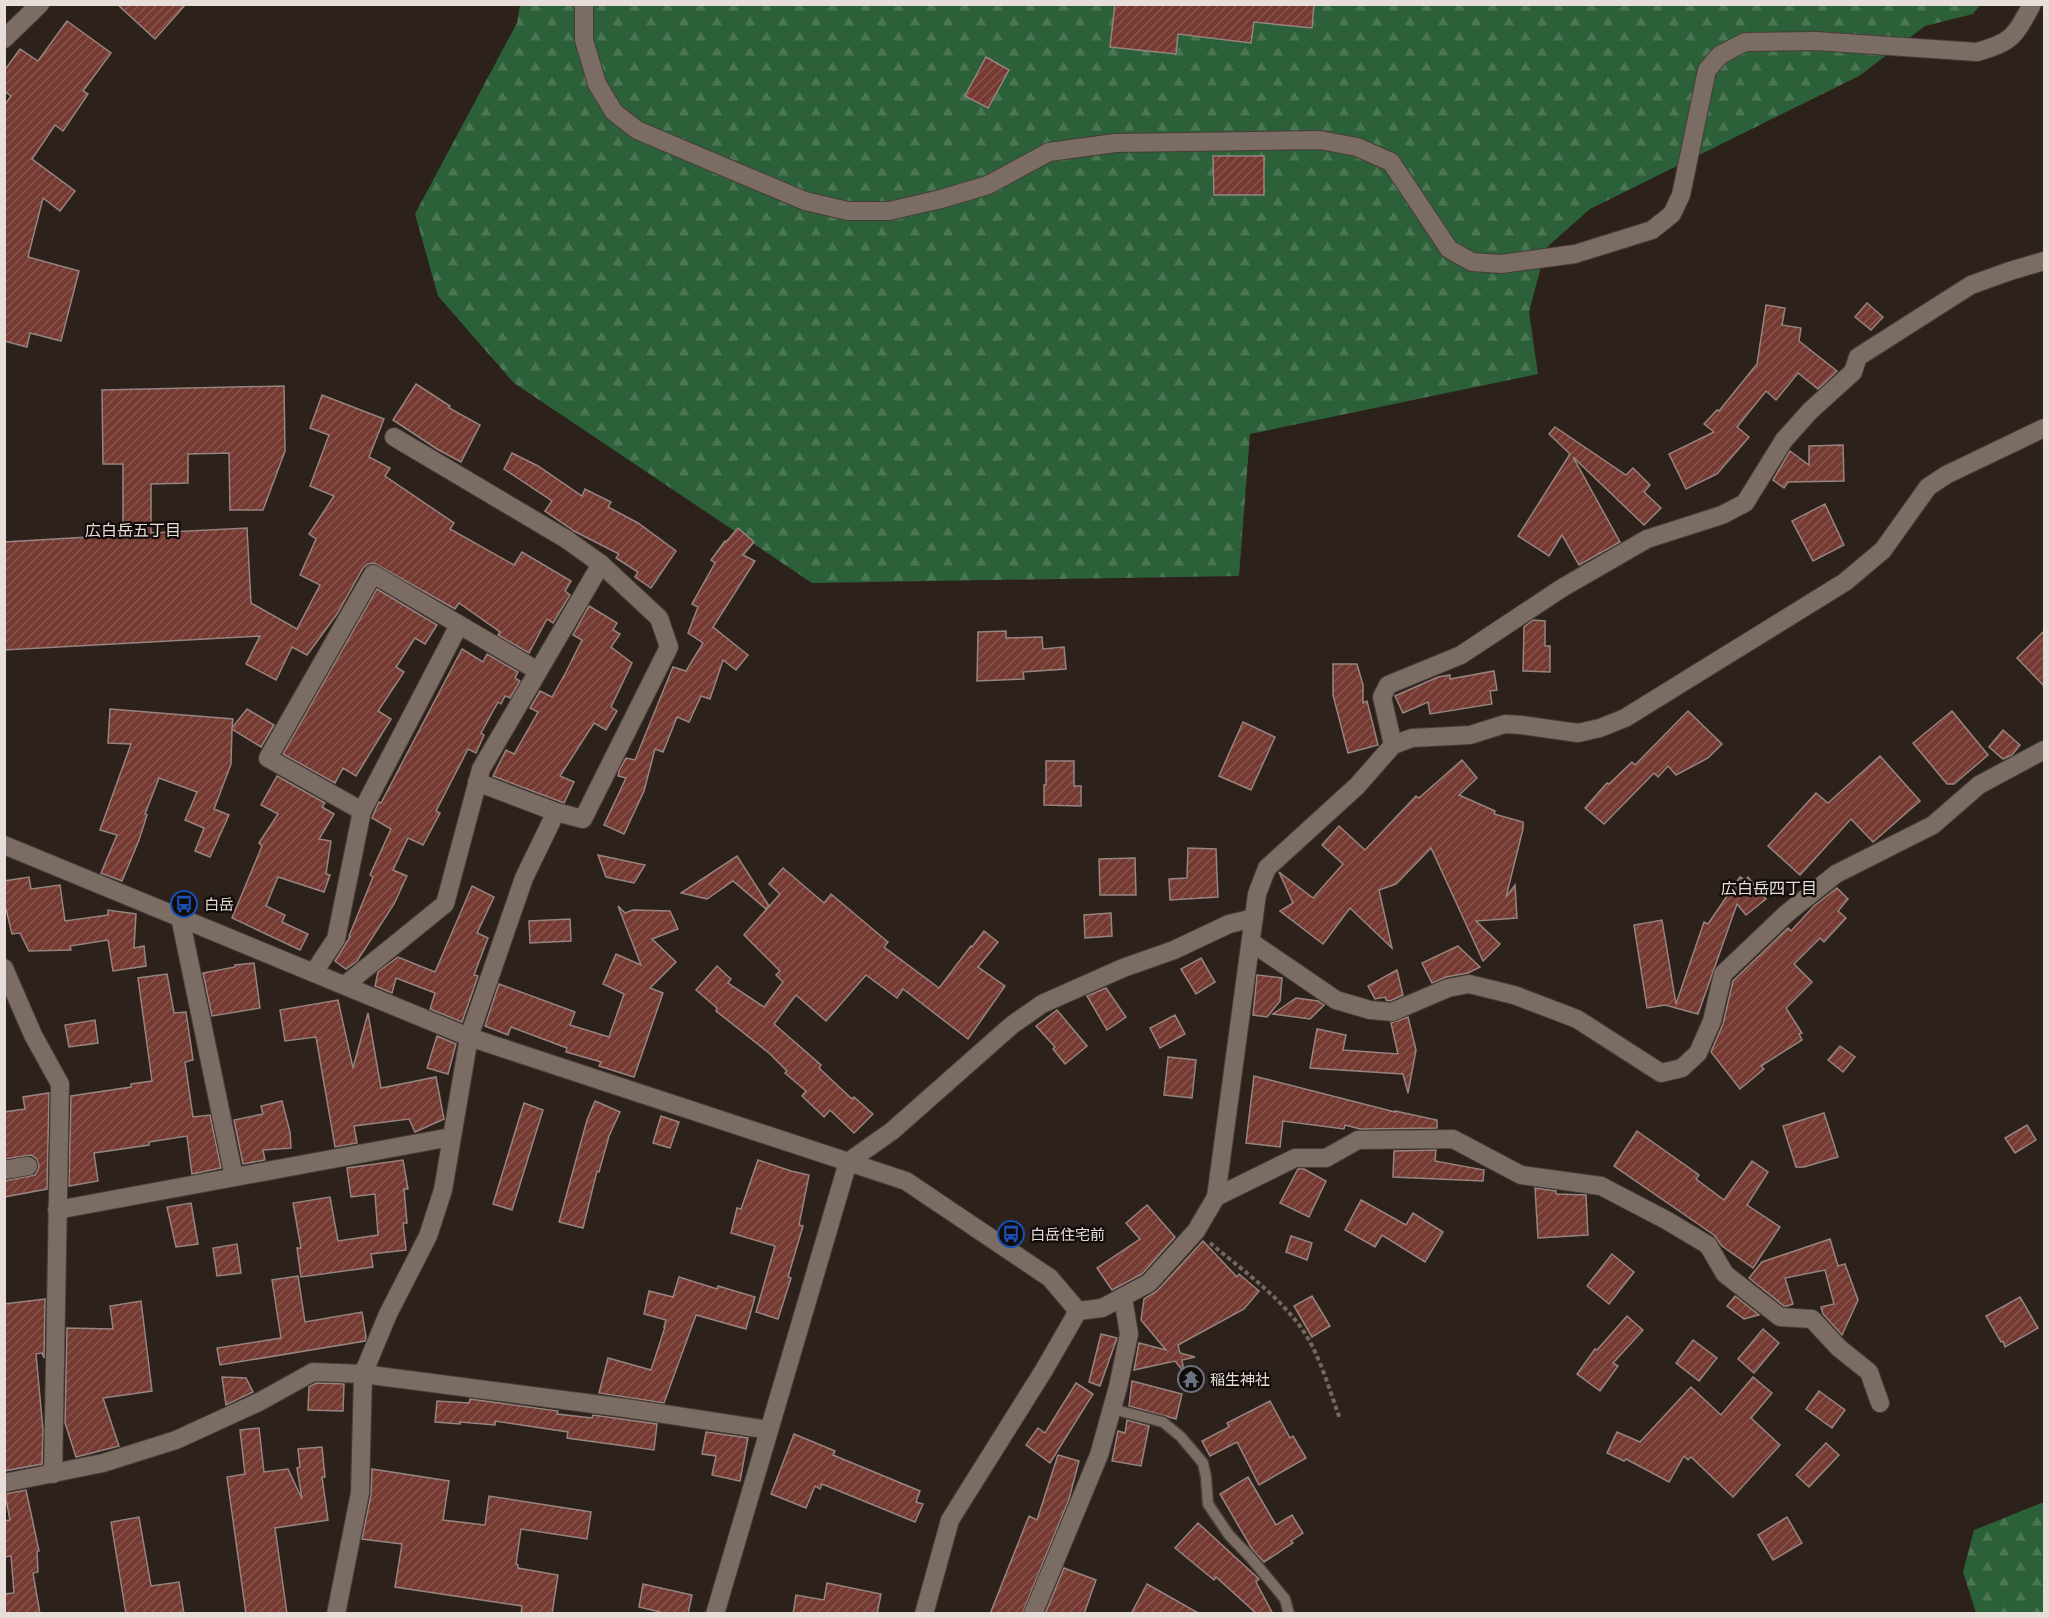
<svg xmlns="http://www.w3.org/2000/svg" width="2049" height="1618" viewBox="0 0 2049 1618" font-family="'PT Serif','Noto Sans JP',serif">
<style>
.forest{fill:url(#forest-firs)}
.building{fill:url(#building-hatch);stroke:#968481;stroke-width:1.5}
.lines{fill:none;stroke-linecap:round;stroke-linejoin:round}
.service-casing{stroke:#473d38;stroke-width:13}
.minor-casing{stroke:#473d38;stroke-width:20}
.tertiary-casing{stroke:#473d38;stroke-width:20}
.path{stroke:#726762;stroke-width:4;stroke-dasharray:4.5 3;stroke-linecap:butt}
.service{stroke:#7b6c64;stroke-width:10}
.minor{stroke:#7b6c64;stroke-width:18}
.tertiary{stroke:#7b6c64;stroke-width:18}
.labels{text-anchor:middle;dominant-baseline:central;stroke-width:4.5;stroke-linejoin:round;paint-order:stroke}
.poi-label{font-size:15px;fill:#e7deda;stroke:#110c09;text-anchor:start}
.neighbourhood-label{font-size:16px;fill:#e7deda;stroke:#110c09}
</style>
<defs>
<pattern id="forest-firs" width="22" height="20" patternUnits="userSpaceOnUse" patternTransform="scale(1.5)"><rect width="22" height="20" fill="#2c6038"/><path d="M5 1l3.5 6h-7zM16 11l3.5 6h-7z" fill="#4b7654"/></pattern>
<pattern id="building-hatch" width="6" height="6" patternUnits="userSpaceOnUse" patternTransform="scale(1.5)"><rect width="6" height="6" fill="#743930"/><path d="M-1 1l2-2M0 6l6-6M5 7l2-2" fill="none" stroke="#88554d"/></pattern>
</defs>
<rect width="100%" height="100%" fill="#2d211b"/>
<g class="forest">
<path d="M520,5H1980L1973,14L1925,26L1859,76L1590,209L1546,248L1529,312L1538,374L1250,434L1239,576L812,583L514,383L438,296L415,214L517,23Z"/>
<path d="M2044,1502V1613H1976L1963,1572L1974,1530Z"/>
</g>
<g class="building">
<path d="M117,4H186L155,39Z"/>
<path d="M1115,4H1314L1312,28L1254,22L1251,43L1178,34L1176,54L1110,47Z"/>
<path d="M67,21L111,53L83,91L88,94L63,131L55,125L32,159L75,191L60,211L43,198L28,257L79,271L61,341L30,333L27,347L4,341V106L11,96L4,91V71L20,49L38,61Z"/>
<path d="M986,57L1009,70L988,108L965,96Z"/>
<path d="M1213,156H1264V195H1214Z"/>
<path d="M1867,303L1883,317L1871,330L1855,317Z"/>
<path d="M1766,305L1785,308L1782,325L1801,328L1799,341L1837,371L1818,389L1798,373L1776,400L1766,391L1737,427L1749,437L1717,474L1686,489L1669,454L1714,432L1704,424L1717,410L1719,411L1757,364Z"/>
<path d="M416,384L450,406L449,408L480,425L461,462L437,449L393,420Z"/>
<path d="M284,386L285,451L263,510H230L229,453L188,454V483L151,484V533L247,528L251,603L297,629L320,585L300,575L316,539L309,534L334,496L310,486L329,435L310,428L322,395L384,419L369,457L390,468L385,476L454,523L450,529L514,565L522,552L571,581L565,591L570,595L553,623L547,619L529,653L498,635L500,632L459,603L455,609L374,563L368,564L363,568L337,614L307,655L292,647L276,680L246,664L260,636L4,650V542L123,535V464H103L102,390Z"/>
<path d="M1555,427L1626,475L1633,468L1650,485L1644,492L1661,508L1644,525L1573,457L1620,542L1579,565L1562,535L1549,556L1518,536L1570,454L1549,434Z"/>
<path d="M1843,445L1844,481L1788,482L1784,488L1773,480L1790,451L1809,465V446Z"/>
<path d="M512,453L538,466L582,496L585,489L611,502L608,507L638,523L676,551L651,588L635,577L638,572L616,558L619,554L574,531L545,511L552,501L504,469Z"/>
<path d="M1825,504L1844,545L1813,561L1792,521Z"/>
<path d="M738,528L754,542L743,555L755,561L713,627L748,655L736,670L723,660L710,699L701,696L689,722L677,717L663,752L655,749L644,791L624,834L604,825L626,778L618,776L619,771L626,758L635,760L673,667L686,671L703,643L688,633L698,607L692,604L715,563L711,560L725,541L726,542Z"/>
<path d="M377,589L437,625L425,644L415,638L396,667L404,672L378,711L391,719L356,776L343,768L335,783L283,754Z"/>
<path d="M589,606L617,623L613,630L620,634L611,647L632,663L611,707L617,711L606,730L594,723L560,776L574,782L564,803L493,776L506,750L514,754L538,712L530,708L540,691L552,697L566,672L582,640L573,635Z"/>
<path d="M1533,620L1545,621V646H1550V672L1523,671L1524,627Z"/>
<path d="M1006,631V638L1042,637L1043,649L1064,647L1066,669L1023,672L1024,679L977,681L978,632Z"/>
<path d="M2044,631V686L2017,658Z"/>
<path d="M462,649L483,662L487,654L518,672L515,678L520,681L510,698L505,696L501,704L498,702L481,733L484,735L476,753L468,749L436,811L440,813L423,845L408,838L393,870L407,876L394,904L357,961L346,969L335,961L350,937L349,936L373,877L370,875L391,829L372,818L373,815L379,802L381,803Z"/>
<path d="M1333,664H1357L1363,685V703L1367,701L1378,745L1348,753L1333,695Z"/>
<path d="M1494,671L1497,690L1490,691L1492,704L1430,714L1428,702L1403,713L1395,696L1438,677L1450,675V679Z"/>
<path d="M110,709L233,719L232,728L247,709L274,725L261,747L232,729L231,764L214,809L229,815L210,857L195,851L204,828L185,820L197,792L159,778L145,814L147,815L139,840L122,881L101,873L117,835L100,830L131,744L108,743Z"/>
<path d="M1688,711L1722,744L1708,758L1676,775L1668,766L1658,777L1654,773L1604,824L1585,808L1607,783L1609,784L1632,762L1635,765Z"/>
<path d="M1952,711L1988,755L1954,784H1947L1913,743Z"/>
<path d="M1243,722L1275,737L1251,790L1219,776Z"/>
<path d="M2003,730L2020,745L2012,755L2003,759L1989,747Z"/>
<path d="M1880,756L1920,801L1873,842L1851,819L1800,875L1768,846L1816,793L1828,803Z"/>
<path d="M1462,760L1477,778L1459,795L1495,811L1494,814L1523,822V829L1506,897L1515,885L1517,918L1476,921L1500,944L1483,961L1431,848L1396,884L1379,890L1392,948L1350,908L1323,944L1280,911L1293,903L1279,872L1313,898L1343,864L1322,845L1339,826L1365,850L1416,796L1419,798Z"/>
<path d="M1046,761H1074V786H1081V806L1044,805V785H1046Z"/>
<path d="M277,776L325,803L322,807L334,814L319,839L331,841L326,874L330,875L324,892L278,877L266,906L285,915L282,922L308,934L300,950L232,918L262,846L259,843L278,814L261,805Z"/>
<path d="M1188,848L1216,849L1218,897L1170,900L1169,879L1187,878Z"/>
<path d="M598,855L645,865L634,883L606,877Z"/>
<path d="M737,856L769,906L766,909L733,881L707,899L681,893Z"/>
<path d="M1135,858L1136,895H1100L1099,859Z"/>
<path d="M783,868L824,903L831,894L888,942L884,947L939,988L971,946L972,947L984,931L998,942L978,967L1005,986L968,1039L903,989L897,998L866,975L826,1021L796,995L774,1024L821,1065L819,1068L852,1099L854,1097L873,1114L854,1133L830,1110L824,1117L802,1096L806,1091L785,1073L787,1071L769,1053L716,1011L717,1008L696,990L717,966L731,979L728,983L764,1007L783,982L776,975L780,971L744,935L780,894L769,884Z"/>
<path d="M29,877L31,889L60,885L65,921L108,915V910L136,914L134,948L144,946L146,966L113,971L108,940L70,946L71,950L29,951L20,933L12,934L6,909H4V881Z"/>
<path d="M1740,877L1745,880L1748,877L1766,899L1746,915L1737,904L1698,1014L1665,1005L1647,1008L1634,925L1662,920L1676,1004L1704,922L1708,924Z"/>
<path d="M472,886L494,897L477,933L488,938L474,975L478,976L462,1022L430,1009L435,993L396,978L392,993L375,986L378,972L398,957L435,972Z"/>
<path d="M1837,888L1848,899L1838,911L1846,918L1824,942L1820,938L1794,964L1812,982L1786,1008L1802,1033L1799,1034L1802,1040L1761,1066L1764,1069L1740,1089L1711,1052L1723,1024L1733,981L1788,928L1791,931L1814,906Z"/>
<path d="M618,906L625,913L633,910L670,911L678,929L652,939L676,962L650,988L663,993L634,1077L599,1066L601,1062L566,1052L567,1048L511,1027L508,1035L485,1026L499,984L575,1012L570,1025L609,1037L624,994L603,984L616,954L641,965Z"/>
<path d="M1111,913L1112,936L1085,938L1084,915Z"/>
<path d="M570,919L571,941L530,943L529,921Z"/>
<path d="M1458,946L1480,967L1468,973L1446,977L1432,983L1422,963Z"/>
<path d="M1201,958L1215,982L1196,994L1181,969Z"/>
<path d="M254,963L260,1008L212,1016L203,973L235,967V965Z"/>
<path d="M1397,970L1403,995L1390,1001L1386,1000L1385,997L1375,999L1368,986Z"/>
<path d="M167,974L174,1013L186,1012L193,1060L185,1062L193,1117L210,1115L221,1168L192,1174L187,1136L149,1142V1145L94,1153L98,1181L69,1186L71,1096L131,1087V1084L152,1081L138,978Z"/>
<path d="M1257,975L1282,978L1280,1001L1267,1017L1253,1015Z"/>
<path d="M1106,988L1126,1017L1107,1030L1087,996Z"/>
<path d="M1296,998L1318,1001L1324,1005L1310,1019L1273,1014Z"/>
<path d="M338,1000L353,1068L368,1013L381,1088L436,1077L444,1119L415,1132L409,1119L354,1126L357,1143L335,1147L316,1037L285,1041L280,1010Z"/>
<path d="M1057,1010L1087,1046L1065,1064L1053,1049L1055,1047L1036,1026Z"/>
<path d="M1175,1015L1185,1034L1160,1048L1150,1028Z"/>
<path d="M1408,1017L1416,1050L1408,1093L1403,1074L1310,1068L1317,1029L1346,1035L1343,1050L1398,1054L1391,1023Z"/>
<path d="M95,1020L98,1043L69,1047L65,1025Z"/>
<path d="M437,1036L456,1044L448,1074L427,1068Z"/>
<path d="M1840,1046L1855,1057L1843,1072L1828,1060Z"/>
<path d="M1168,1057L1196,1060L1192,1098L1164,1095Z"/>
<path d="M1254,1076L1395,1112V1111L1437,1120V1128L1360,1129L1345,1125L1344,1129L1283,1121L1280,1147L1246,1143Z"/>
<path d="M49,1093L47,1189L4,1197V1181L35,1175L38,1170L39,1165L36,1158L31,1155L4,1159V1112L25,1109L23,1097Z"/>
<path d="M282,1101L290,1132L291,1148L263,1150L265,1160L243,1164L234,1120L263,1114L261,1106Z"/>
<path d="M595,1101L620,1112L609,1136L599,1172L597,1171L583,1228L559,1222L587,1120Z"/>
<path d="M524,1103L543,1110L512,1210L493,1204Z"/>
<path d="M1824,1113L1838,1157L1804,1167H1796L1783,1126Z"/>
<path d="M661,1116L679,1122L670,1148L653,1143Z"/>
<path d="M2027,1125L2036,1140L2015,1153L2005,1138Z"/>
<path d="M1637,1131L1699,1175L1696,1179L1724,1200L1752,1161L1768,1172L1747,1205L1780,1227L1753,1268L1722,1246L1714,1235L1614,1166Z"/>
<path d="M1436,1150L1435,1161L1484,1170L1483,1181L1393,1177L1394,1151Z"/>
<path d="M403,1160L408,1189H404L407,1223H403L406,1250L371,1254L373,1267L301,1277L297,1248H301L293,1203L330,1197L338,1241L378,1235L375,1194L351,1197L347,1168Z"/>
<path d="M758,1160L791,1171L809,1175L799,1225L803,1226L788,1277L791,1278L778,1319L756,1312L775,1246L731,1233L737,1208L741,1209Z"/>
<path d="M1298,1169H1304L1326,1181L1309,1217L1280,1203Z"/>
<path d="M1535,1188L1556,1191V1194L1586,1195L1588,1235L1538,1238Z"/>
<path d="M1361,1200L1406,1225L1413,1213L1443,1232L1425,1262L1382,1235L1375,1247L1345,1230Z"/>
<path d="M191,1203L198,1244L176,1247L167,1207Z"/>
<path d="M1147,1205L1175,1237L1142,1274L1112,1290L1097,1268L1140,1239L1126,1223Z"/>
<path d="M1291,1236L1312,1243L1307,1260L1286,1252Z"/>
<path d="M1830,1239L1838,1266L1845,1264L1858,1300L1842,1335L1823,1314L1821,1307L1834,1304L1825,1270L1785,1278L1793,1304L1787,1306H1784L1749,1278L1762,1262Z"/>
<path d="M1203,1241L1237,1277L1239,1274L1259,1291L1244,1309L1178,1345L1180,1353L1195,1357L1182,1360L1184,1372L1175,1361L1134,1370L1139,1343L1166,1350L1141,1320L1144,1299L1157,1291Z"/>
<path d="M237,1244L241,1273L217,1276L213,1248Z"/>
<path d="M1612,1254L1634,1272L1609,1304L1587,1286Z"/>
<path d="M298,1276L305,1322L362,1312L366,1337L365,1341L220,1365L217,1348L281,1338L272,1280Z"/>
<path d="M679,1277L717,1289L718,1286L755,1297L746,1329L696,1315L664,1403L599,1393L608,1358L651,1370L665,1327H664L666,1320L644,1314L649,1291L673,1297Z"/>
<path d="M1312,1296L1330,1326L1312,1337L1294,1306Z"/>
<path d="M1735,1296L1759,1315L1744,1319L1727,1306Z"/>
<path d="M2020,1297L2038,1328L2005,1347L2003,1341L2001,1342L1986,1316Z"/>
<path d="M45,1299L44,1358L42,1353L36,1354L43,1430L42,1464L4,1471V1304Z"/>
<path d="M141,1301L152,1391L103,1398L119,1446L76,1457L65,1423L67,1328L113,1329L110,1306Z"/>
<path d="M1627,1316L1643,1330L1613,1363L1618,1366L1600,1391L1577,1374L1595,1349L1597,1350Z"/>
<path d="M1763,1329L1779,1343L1754,1373L1738,1359Z"/>
<path d="M1101,1334L1117,1338L1100,1386L1089,1382Z"/>
<path d="M1693,1340L1717,1358L1699,1381L1676,1363Z"/>
<path d="M222,1377L246,1378L253,1392L226,1405Z"/>
<path d="M1753,1377L1772,1393L1751,1418L1780,1445L1733,1497L1691,1457L1688,1460L1684,1456L1669,1482L1626,1459L1624,1461L1607,1453L1617,1432L1640,1442L1691,1387L1721,1415Z"/>
<path d="M1132,1381L1182,1394L1176,1419L1129,1406Z"/>
<path d="M316,1383L344,1384L343,1411L308,1410L309,1387Z"/>
<path d="M1076,1383L1093,1394L1050,1463L1026,1445L1038,1428L1045,1433Z"/>
<path d="M1819,1391L1845,1410L1832,1428L1806,1409Z"/>
<path d="M470,1399L558,1411L557,1414L592,1418L593,1415L657,1424L654,1450L567,1438L568,1432L495,1421V1425L460,1422V1424L435,1422L437,1401L469,1403Z"/>
<path d="M1270,1401L1290,1438L1293,1436L1306,1458L1259,1485L1237,1442L1210,1456L1202,1441L1229,1427L1227,1423Z"/>
<path d="M1127,1420L1149,1426L1141,1466L1112,1461L1118,1431L1125,1433Z"/>
<path d="M259,1428L264,1472L288,1469L302,1499L297,1468L300,1467L298,1449L322,1447L325,1477H322L328,1520L275,1528L287,1614H246L227,1477L245,1474L240,1430Z"/>
<path d="M706,1432L748,1438L740,1481L712,1475L716,1456L702,1454Z"/>
<path d="M794,1434L835,1451L833,1455L920,1491L916,1502L923,1504L915,1522L822,1484L820,1489L815,1486L806,1508L771,1494Z"/>
<path d="M1826,1443L1839,1455L1809,1487L1796,1475Z"/>
<path d="M1058,1455L1079,1461L1069,1499L1022,1614H990L1029,1516L1037,1520Z"/>
<path d="M372,1469L449,1481L443,1520L485,1525L489,1496L591,1512L587,1539L521,1529L516,1564L518,1565V1568L558,1575L552,1614H521L522,1606L395,1587L402,1544L362,1539L371,1495Z"/>
<path d="M1248,1477L1276,1525L1292,1515L1303,1533L1291,1541L1293,1543L1264,1562L1252,1549L1220,1494Z"/>
<path d="M26,1490L39,1551H37L38,1572L33,1573L40,1614H4V1594L14,1593L11,1556L4,1557V1521L10,1520L5,1494Z"/>
<path d="M139,1517L151,1586L179,1582L184,1614H126L111,1522Z"/>
<path d="M1787,1517L1802,1543L1773,1560L1758,1535Z"/>
<path d="M1198,1523L1259,1579L1256,1582L1273,1614H1257L1216,1577L1214,1580L1175,1548Z"/>
<path d="M1064,1568L1096,1580L1084,1614H1045Z"/>
<path d="M827,1583L881,1594L877,1614H793L796,1595L824,1600Z"/>
<path d="M643,1584L692,1595L688,1614H668L639,1607Z"/>
<path d="M1147,1584L1200,1614H1131Z"/>
</g>
<g class="lines">
<defs>
<path id="service" d="M1112,1409L1163,1422L1181,1437L1203,1463L1206,1477L1208,1504L1229,1535L1251,1558L1285,1599L1289,1614"/>
<g id="minor">
<path d="M597,84L614,112L637,130L805,201L848,211H889L941,199L988,185L1049,152L1115,143L1320,140L1357,147L1391,162L1449,249L1472,262L1501,264L1575,254L1652,230L1672,214L1681,195L1707,70L1720,55L1745,42L1816,41L1977,52C2013,42 2015,36 2032,4"/>
<path d="M394,437L566,539L601,564L659,618L669,647L583,819L556,812L477,782"/>
<path d="M1393,745L1382,697L1388,685L1461,655L1562,588L1647,539L1722,515L1745,503L1784,440L1810,411L1853,372L1858,357L1971,285L2010,271L2044,261"/>
<path d="M362,811L268,758L373,574L538,671"/>
<path d="M180,917L234,1177"/>
<path d="M1251,942L1336,1000L1370,1010L1392,1012L1448,988L1469,984L1514,995L1577,1019L1661,1073L1682,1068L1698,1053L1712,1021L1723,974L1786,914L1836,874L1933,825L1979,785L2044,750"/>
<path d="M4,968L33,1035L60,1084L53,1474"/>
<path d="M314,972L336,939L362,811L459,625"/>
<path d="M345,985L445,904L481,769L601,564"/>
<path d="M4,1170L28,1166"/>
<path d="M1216,1197L1295,1158H1326L1358,1140L1453,1139L1521,1175L1601,1186L1666,1220L1708,1245L1725,1274L1780,1317L1812,1319L1839,1348L1869,1372L1880,1403"/>
<path d="M57,1210L451,1137"/>
<path d="M1078,1311L1102,1308L1149,1283L1196,1231L1216,1197L1257,894L1267,868L1357,786L1393,745L1412,738L1470,735L1505,724L1522,725L1578,733L1600,728L1625,718L1845,582L1883,550L1928,487L1946,475L2044,428"/>
<path d="M4,1483L103,1463L176,1440L259,1402L313,1372L363,1374L625,1408L769,1430"/>
<path d="M336,1614L360,1493L363,1374L388,1314L428,1236L443,1190L469,1037L524,878L556,812"/>
<path d="M715,1614L848,1162L892,1131L1012,1025L1042,1004L1123,968L1174,950L1229,924L1254,918"/>
<path d="M1033,1614L1099,1455L1118,1387L1129,1334L1123,1297"/>
</g>
<g id="tertiary">
<path d="M584,4V40L597,84"/>
<path d="M4,39L40,4"/>
<path d="M4,845L469,1037L906,1181L1050,1278L1078,1311L1044,1370L950,1520L924,1614"/>
</g>
</defs>
<use href="#service" class="service-casing"/>
<use href="#minor" class="minor-casing"/>
<use href="#tertiary" class="tertiary-casing"/>
<path class="path" d="M1210,1243C1241,1269 1278,1295 1302,1329C1320,1355 1329,1389 1340,1419"/>
<use href="#service" class="service"/>
<use href="#minor" class="minor"/>
<use href="#tertiary" class="tertiary"/>
</g>
<defs>
<symbol id="bus-ring" viewBox="-11 -11 22 22"><circle r="9.5" fill="#110c09" stroke="#1a4fb4" stroke-width="1.5"/><path d="M-5-6H5V4H4V6H2V4H-2V6H-4V4H-5ZM-3.5-4V0h7V-4ZM-3.5 1.2v1.5H-2V1.2ZM2 1.2v1.5H3.5V1.2Z" fill="#1a4fb4"/></symbol>
<symbol id="temple-ring" viewBox="-11 -11 22 22"><circle r="9.5" fill="#110c09" stroke="#6b7280" stroke-width="1.5"/><path d="M0-6L5-2H3V0L6.5 2.5H4V6H1.5V3h-3V6H-4V2.5H-6.5L-3 0V-2H-5Z" fill="#6b7280"/></symbol>
</defs>
<g fill-rule="evenodd">
<use href="#bus-ring" x="169" y="889" width="30" height="30"/>
<use href="#bus-ring" x="996" y="1219" width="30" height="30"/>
<use href="#temple-ring" x="1176" y="1364" width="30" height="30"/>
</g>
<g class="labels">
<g class="poi-label">
<text x="204" y="904">白岳</text>
<text x="1030" y="1234">白岳住宅前</text>
<text x="1210" y="1379">稲生神社</text>
</g>
<g class="neighbourhood-label">
<text x="133" y="530">広白岳五丁目</text>
<text x="1769" y="888">広白岳四丁目</text>
</g>
</g>
<rect width="2049" height="1618" fill="none" stroke="#e7deda" stroke-width="12"/>
</svg>
